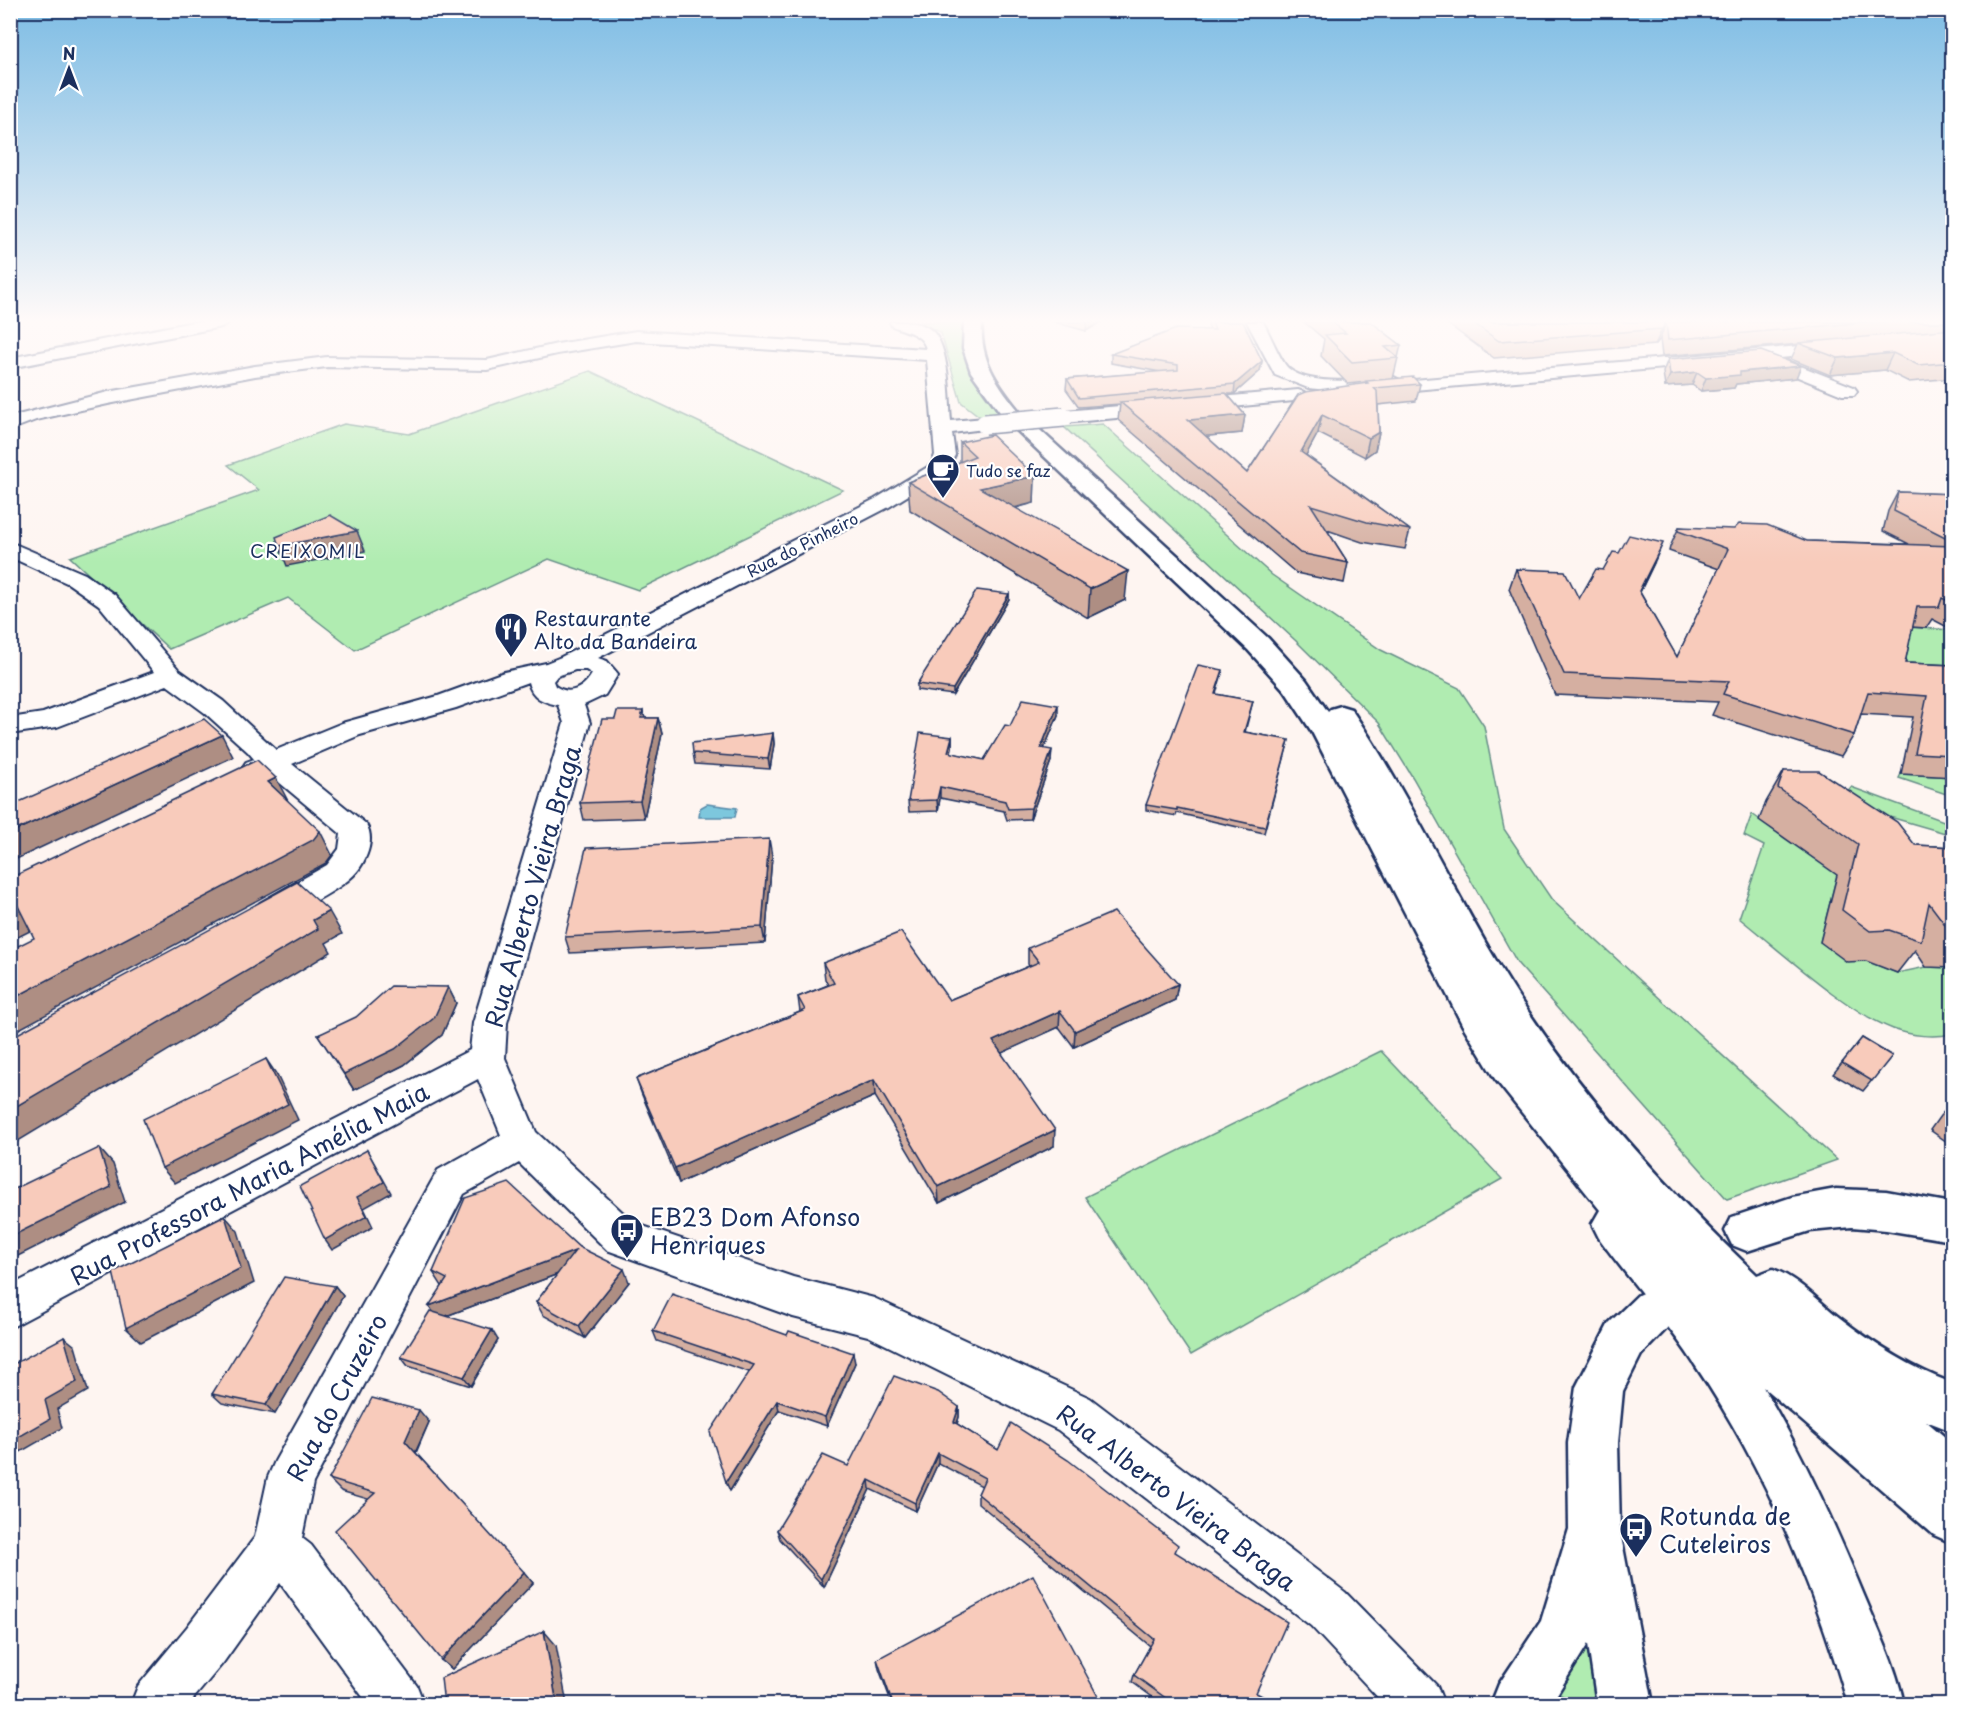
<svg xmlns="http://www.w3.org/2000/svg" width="1963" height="1715" viewBox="0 0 1963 1715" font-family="'Playpen Sans',sans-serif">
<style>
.green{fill:#b0ecb1;stroke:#668e88;stroke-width:1.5}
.water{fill:#7dc7dd;stroke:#568aaa;stroke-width:1.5}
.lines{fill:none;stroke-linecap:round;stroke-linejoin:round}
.minor-casing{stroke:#1b2f5e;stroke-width:4}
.major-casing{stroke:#1b2f5e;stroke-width:5}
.highway-casing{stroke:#1b2f5e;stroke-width:5}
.minor{fill:#fff;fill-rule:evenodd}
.major{fill:#fff;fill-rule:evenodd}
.highway{fill:#fff;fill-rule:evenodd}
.minor-bridge-casing{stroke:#1b2f5e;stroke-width:22;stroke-linecap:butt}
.minor-bridge{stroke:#fff;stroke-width:19}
.wall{fill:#d5afa1;stroke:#1b2f5e;stroke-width:1.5}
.shaded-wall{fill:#ae8e83;stroke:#1b2f5e;stroke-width:1.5}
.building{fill:#f8cbbb;stroke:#1b2f5e;stroke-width:1.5}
.labels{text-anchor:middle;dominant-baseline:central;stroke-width:4.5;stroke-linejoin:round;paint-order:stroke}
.far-poi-label{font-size:16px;fill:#1b2f5e;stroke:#fff;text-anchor:start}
.far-street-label{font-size:16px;fill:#1b2f5e;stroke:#fff}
.far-quarter-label{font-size:18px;letter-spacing:1.5px;fill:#1b2f5e;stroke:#fff}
.poi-label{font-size:20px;fill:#1b2f5e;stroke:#fff;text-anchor:start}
.near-street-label{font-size:24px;fill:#1b2f5e;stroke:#fff}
.near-poi-label{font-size:24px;fill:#1b2f5e;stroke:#fff;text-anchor:start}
</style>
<rect width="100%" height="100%" fill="#fef5f1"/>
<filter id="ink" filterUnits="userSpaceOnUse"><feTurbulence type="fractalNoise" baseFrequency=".0167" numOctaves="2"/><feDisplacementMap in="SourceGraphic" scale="12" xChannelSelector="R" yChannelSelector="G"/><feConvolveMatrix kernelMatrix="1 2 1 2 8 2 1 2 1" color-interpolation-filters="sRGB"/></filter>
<g filter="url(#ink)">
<g class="green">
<path d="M920,322H964C957,359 977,388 1001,414L979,416L961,402L941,333Z"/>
<path d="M590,371L843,490L638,590L549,559L355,650L288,598L169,649L70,557L259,490L228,465L344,424L409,434Z"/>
<path d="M1103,424L1272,575L1381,650L1459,688L1484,726L1504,829L1552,900L1837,1160L1727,1199L1518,964L1413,778L1379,723L1296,641L1064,427Z"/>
<path d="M1904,627L1952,630V680L1893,678Z"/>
<path d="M1901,774L1952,777V796L1899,778Z"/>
<path d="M1851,787L1952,824V835L1883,815L1843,797Z"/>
<path d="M1752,814L1837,875L1820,942L1897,973L1926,967L1952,968V1005L1948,1008L1952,1011V1034C1934,1038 1912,1036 1893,1029C1844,1010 1782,952 1739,918L1764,846L1744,836Z"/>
<path d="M1381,1051L1502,1179L1191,1355L1085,1197Z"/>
<path d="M1601,1621L1609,1704H1579L1553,1691Z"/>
</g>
<path class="water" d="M707,804L737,808L735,817H699L700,808Z"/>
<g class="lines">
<defs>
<g id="minor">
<path d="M193,322H229L221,327L10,368V358Z"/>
<path d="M890,322C904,322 920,321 931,330C950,345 949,398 951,421L985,418L992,420L995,424L992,428L952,433L955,455L946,472L889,507L598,658L607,661L618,674L605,695L584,705L590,723L507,1023L505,1058L536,1132L634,1223L793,1277L874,1298L1090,1398L1345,1592L1437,1686L1444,1704H1384L1311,1626L1058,1430L868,1336L793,1317L607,1250L519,1163L464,1194L313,1483L302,1538L311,1545L417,1686L424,1704H368L280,1583L223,1663L189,1704H131L138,1686L187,1627L255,1537L268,1477L275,1461L438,1170L501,1135L478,1079L10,1328V1286L470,1050L473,1023L564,723L558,705C543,702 532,698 528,682L456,708L360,735L292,764L366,824C377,842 363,870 347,881C328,896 303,907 282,919L271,922L260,919L255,911L260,903L327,865L339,849L341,834L268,773L256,777L246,774L242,768L246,762L254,759L248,752L205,713L167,685L57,727L10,734V718L43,713L154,672L99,605L69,584L10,557V542L85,574L115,595L179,670L223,701L276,750L342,723L438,696L504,672L546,663L561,657L875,499L931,465L935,455L927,360L636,341L557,354L487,370L327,367L255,376L108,404L36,420L10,430V417L108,392L255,366L327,357L487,360L557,344L636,331L926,349C923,334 905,331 892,326ZM575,670H586L592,674C583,689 570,696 555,686L553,681L557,676Z"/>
<path d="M1247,322H1263C1270,334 1280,360 1288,368C1311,388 1366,379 1394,377L1402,381L1835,343L1841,344L1844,348L1841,352L1780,358L1854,387L1857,391L1854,395H1842L1756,360L1380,393L1372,389L1337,391L1308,388L1275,375Z"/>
<path d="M1298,390L1304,392L1307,396L1304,400L1064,423L1057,421L1055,417L1057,413L1064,411Z"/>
</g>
<g id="major">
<path d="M1836,1189L1886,1191L1952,1203V1241L1886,1230L1852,1227L1810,1231L1747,1251L1732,1245L1725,1231L1732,1217L1792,1197Z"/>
<path d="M1654,1288L1670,1295L1677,1310L1670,1325L1641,1355L1623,1391L1618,1443L1620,1531L1653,1704H1597L1588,1644L1551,1704H1491L1499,1684L1541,1621L1569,1529L1568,1443L1576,1387L1609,1323L1638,1295Z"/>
</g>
<path id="highway" d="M964,322H982C979,359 997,384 1019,411L1268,638L1306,680L1328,712L1331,709L1341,706L1351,709C1408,792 1449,883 1501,969C1570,1083 1661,1184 1757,1275L1773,1269C1799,1279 1818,1301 1840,1318C1875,1345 1911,1368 1952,1383V1431L1926,1421L1952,1443V1543L1934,1535L1763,1387C1802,1453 1834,1522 1863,1593C1878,1629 1896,1666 1904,1704H1848C1814,1586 1764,1467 1695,1365C1666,1320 1630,1281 1599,1238L1592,1224L1600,1210L1495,1079L1463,1026L1312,732L1285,691L1248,650L1005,419L971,372L963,348Z"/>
</defs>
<use href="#minor" class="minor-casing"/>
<use href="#major" class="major-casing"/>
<use href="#highway" class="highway-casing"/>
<use href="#minor" class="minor"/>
<use href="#major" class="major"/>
<use href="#highway" class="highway"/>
<defs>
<path id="minor-bridge" d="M985,424L1064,417"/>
</defs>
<use href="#minor-bridge" class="minor-bridge-casing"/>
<use href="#minor-bridge" class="minor-bridge"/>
</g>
<g class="wall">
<path d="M1054,322H1102L1086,331Z"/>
<path d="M1209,322H1243L1262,361L1260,371L1234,394H1227L1245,415L1242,433L1206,436L1247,473L1298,395L1365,384L1366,382L1348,384L1321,356L1324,339L1304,322H1371L1401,345L1393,379L1420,384L1416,401L1378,405L1379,432L1375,450L1365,457L1318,433L1306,455L1410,530L1405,549L1362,542L1327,530L1348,563L1344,583L1296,573L1118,420L1120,404L1079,407L1066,389L1067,379L1161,372L1111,363V354L1210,330L1208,326Z"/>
<path d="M1445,322H1953V378L1909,382L1885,370L1830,375L1791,359L1798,344L1662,356L1660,339L1655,345L1494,358Z"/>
<path d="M1668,359L1796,378L1736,384L1734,388L1701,391L1692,385L1665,387L1663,372Z"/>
<path d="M960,442L1035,476L1034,503L1016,508L1125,600L1088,618L910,510L908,482L960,462Z"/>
<path d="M1898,492L1953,494V630L1932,619L1926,628L1912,627L1905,663L1953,665V777L1901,774L1913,717L1861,714L1854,735L1841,756L1712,715L1718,702L1555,695L1509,589L1516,569L1579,599L1603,570L1654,563L1640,592L1677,657L1719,569L1669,551L1670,547L1679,527L1807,541L1909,544L1883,531L1888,511Z"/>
<path d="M1009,594V599L953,695L917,690V684Z"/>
<path d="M1223,670L1216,694L1253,701L1245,732L1289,740L1264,833L1177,813L1176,816L1146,810V805Z"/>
<path d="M643,711L645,718H658L662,734L644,818L584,820L580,803Z"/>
<path d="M1058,715L1044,749L1051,761L1030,819L1007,820L1004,811L940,798L938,811L909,812L908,801L952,737V747L951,753L984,760L1010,726Z"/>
<path d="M773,733L774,744L770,769L695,764L693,753Z"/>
<path d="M1784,771L1915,845L1953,847V968L1926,967L1915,950L1897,973L1866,961L1847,962L1820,942L1837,875L1759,820L1766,802Z"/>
<path d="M772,856L765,943L570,953L565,937Z"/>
<path d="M1028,948L1178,984L1175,1000L1074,1047L1059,1027L1001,1053L1054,1146L939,1203L875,1096L679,1183L642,1095L636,1079L800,1012L798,997L828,985L825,979L823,963L949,1000L1029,966L1028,964Z"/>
<path d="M448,987L456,1003L442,1035L404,1065L354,1090L318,1035Z"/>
<path d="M1862,1038L1892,1056L1863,1091L1833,1074Z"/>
<path d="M1953,1102V1146L1930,1130L1940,1116Z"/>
<path d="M579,1247L629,1282L585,1338L543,1315L536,1302L558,1274L446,1316L498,1340L471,1386L408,1366L401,1357L434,1312L442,1286L433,1272Z"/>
<path d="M335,1286L343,1296L275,1414L222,1403L212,1394Z"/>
<path d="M653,1331L855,1363L827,1426L779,1410L730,1491L749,1372L657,1341Z"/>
<path d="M959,1407V1417L957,1424L998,1450L1176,1553L1256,1693L1277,1704H1162L1132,1682L1134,1675L1150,1646L978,1503V1494L982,1486L938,1463L916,1511L870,1489L824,1587L780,1539L777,1530L848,1466Z"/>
<path d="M429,1422L416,1453L533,1583L452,1669L441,1660L368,1499L341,1491L329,1479Z"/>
<path d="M877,1659L1102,1704H892L879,1669Z"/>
</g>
<g class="shaded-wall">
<path d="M1087,322H1102L1086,331Z"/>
<path d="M1666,322L1660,339L1655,345L1662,329Z"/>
<path d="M1893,353L1885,370L1830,375L1838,358Z"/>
<path d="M1262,361L1260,371L1234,394L1235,384Z"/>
<path d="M1801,366L1796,378L1736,384L1734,388L1701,391L1706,378L1740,372Z"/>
<path d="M1697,372L1692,385L1665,387L1670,375Z"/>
<path d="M1245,415L1242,433L1186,438L1188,420Z"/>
<path d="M1322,415L1318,433L1298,470L1301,452Z"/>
<path d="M1379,432L1375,450L1365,457L1369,438Z"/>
<path d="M1035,476L1034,503L980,516V488Z"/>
<path d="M357,531L365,551L287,566L279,546Z"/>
<path d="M1663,543L1654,563L1631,611L1639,591Z"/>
<path d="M1128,571L1125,600L1088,618L1090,589Z"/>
<path d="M1009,594V599L953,695V689Z"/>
<path d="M1058,705V715L1040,759L1041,748Z"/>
<path d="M658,718L662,734L644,818L640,801Z"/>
<path d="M773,733L774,744L770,769L768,759Z"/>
<path d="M222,735L233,757L10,862V833Z"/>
<path d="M952,737V747L948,763V752Z"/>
<path d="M1052,750L1051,761L1030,819L1031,808Z"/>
<path d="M276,778L288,801L268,782Z"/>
<path d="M940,787V798L938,811L937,800Z"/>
<path d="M320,831L332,855L326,863L10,1034V1000Z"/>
<path d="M769,839L772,856L765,943L762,927Z"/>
<path d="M17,904L36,928L10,941V908Z"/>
<path d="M329,911L342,934L326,943L331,952L10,1146V1110L313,920Z"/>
<path d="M1178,984L1175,1000L1074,1047L1075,1031Z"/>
<path d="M448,987L456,1003L442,1035L404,1065L354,1090L344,1074Z"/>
<path d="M1060,1011L1059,1027L993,1057V1041Z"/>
<path d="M266,1059L277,1075L298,1120L175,1183L162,1168Z"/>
<path d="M874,1080L875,1096L679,1183L675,1168Z"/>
<path d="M1055,1130L1054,1146L939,1203L938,1187Z"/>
<path d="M99,1148L113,1164L125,1202L10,1260V1237Z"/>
<path d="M367,1150L391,1193L364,1208L373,1227L332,1250L325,1240L357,1197Z"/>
<path d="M225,1216L238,1231L254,1283L141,1342L126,1328Z"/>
<path d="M575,1251L582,1265L438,1319L429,1306Z"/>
<path d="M624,1269L629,1282L585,1338L579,1326Z"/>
<path d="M335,1286L343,1296L275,1414L266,1405Z"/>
<path d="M492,1330L498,1340L471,1386L464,1377Z"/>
<path d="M64,1337L75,1346L88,1391L57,1409L62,1428L10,1458V1442L45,1400Z"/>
<path d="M853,1353L855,1363L827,1426L825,1417Z"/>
<path d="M777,1401L779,1410L730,1491L726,1482Z"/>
<path d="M959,1407V1417L954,1432V1422Z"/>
<path d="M419,1410L429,1422L415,1453L405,1441Z"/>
<path d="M938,1453V1463L916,1511L915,1503Z"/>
<path d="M869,1480L870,1489L824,1587L821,1579Z"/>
<path d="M524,1572L533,1583L452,1669L441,1660Z"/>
<path d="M544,1631L556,1645L567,1704H557Z"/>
</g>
<g class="building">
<path d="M1212,322H1243L1262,361L1235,384L1079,398L1067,379L1178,370V365L1111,354L1176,329L1215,330Z"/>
<path d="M1332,322H1371L1401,345L1385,347L1398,358L1352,362L1325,335L1346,333Z"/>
<path d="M1472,322H1867L1668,340L1666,322L1662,329L1499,341Z"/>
<path d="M1953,329V362L1918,365L1893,353L1838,358L1798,343Z"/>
<path d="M1761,351L1801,366L1740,372V375L1706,378L1697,372L1670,375L1668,359Z"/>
<path d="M1413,377L1420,384L1374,388L1377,391L1379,432L1369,438L1322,415L1301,452L1410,530L1367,522L1311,505L1348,563L1300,553L1120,402L1226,393L1245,415L1188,420L1247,473L1298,395L1305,392L1368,383L1366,381Z"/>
<path d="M992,435L1035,476L980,488L1128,571L1090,589L908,482L975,456L960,442Z"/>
<path d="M1898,492L1953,494V541L1894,511Z"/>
<path d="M330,515L357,531L279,546L276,537Z"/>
<path d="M1739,524L1767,525L1807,541L1953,546V603L1942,598L1939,607H1917L1905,663L1953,665V755L1915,753L1927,696L1868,692L1854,735L1723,694L1729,681L1564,674L1516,569L1565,571L1579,599L1596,569L1603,570L1613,552L1619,553L1629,535L1663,543L1639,591L1677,657L1728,549L1678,531L1679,527L1734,529Z"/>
<path d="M977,590L1009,594L953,689L917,684Z"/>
<path d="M1198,665L1223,670L1215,694L1253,701L1244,732L1289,740L1265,827L1177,808V810L1146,805Z"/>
<path d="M1023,699L1058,705L1041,748L1052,750L1031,808L1008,809L1005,801L940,787L937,800L908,801L920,733L952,737L948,752L984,760L1005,725L1010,726Z"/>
<path d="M617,711H643L641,718H658L640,801L580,803L602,719H615Z"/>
<path d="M204,719L222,735L10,833V806Z"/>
<path d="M773,733L768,759L693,753L692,743Z"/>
<path d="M257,760L276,778L268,782L320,831L313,840L10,1000V950L34,938L17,904L10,908V878Z"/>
<path d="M1784,771H1819L1897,822L1915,845L1953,847V935L1929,903L1921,941L1889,930L1870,931L1842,910L1858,844L1778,788Z"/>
<path d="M769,839L762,927L565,937L586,848Z"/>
<path d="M297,882L329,911L313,920L318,929L10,1110V1038Z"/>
<path d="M1114,912L1178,984L1075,1031L1060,1011L993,1041L1055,1130L938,1187L874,1080L675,1168L636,1079L805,1010L798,997L834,983L823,963L901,932L949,1000L1039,962L1028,948Z"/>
<path d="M391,986L448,987L434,1018L395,1049L344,1074L318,1035L356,1017Z"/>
<path d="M1862,1038L1892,1056L1872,1081L1842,1063Z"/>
<path d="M266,1059L288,1104L162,1168L143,1119Z"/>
<path d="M1953,1103V1119L1945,1114Z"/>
<path d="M99,1148L111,1187L10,1237V1191Z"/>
<path d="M367,1150L384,1182L357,1197L367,1216L325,1240L300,1186Z"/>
<path d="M509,1183L579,1247L624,1269L579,1326L536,1302L575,1251L429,1306L447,1279L433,1272L465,1198Z"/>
<path d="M225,1216L241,1268L126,1328L113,1272Z"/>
<path d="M284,1277L335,1286L266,1405L212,1394Z"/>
<path d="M672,1294L787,1335L789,1331L853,1353L825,1417L777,1401L726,1482L710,1432L754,1365L653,1331Z"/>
<path d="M430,1311L492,1330L464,1377L401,1357Z"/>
<path d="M64,1337L77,1382L45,1400L50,1419L10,1442V1366Z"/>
<path d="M894,1376L938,1392L959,1407L954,1422L998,1450L1011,1423L1068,1460L1178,1545L1175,1552L1287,1622L1256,1693L1277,1704H1174L1134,1675L1154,1639L978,1494L985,1478L938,1453L915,1503L869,1480L821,1579L777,1530L823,1455L848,1466Z"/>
<path d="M372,1398L419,1410L405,1441L524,1572L441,1660L335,1530L375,1493L329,1479Z"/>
<path d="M1033,1575L1102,1704H893L877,1659Z"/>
<path d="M544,1631L557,1704H444L441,1678Z"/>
</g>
</g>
<linearGradient id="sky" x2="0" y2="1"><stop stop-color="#7dbce4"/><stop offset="0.57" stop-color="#fffaf9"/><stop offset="1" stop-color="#fffaf9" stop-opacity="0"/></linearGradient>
<rect width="1963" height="563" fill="url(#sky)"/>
<defs>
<symbol id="cafe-pin" viewBox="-11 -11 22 30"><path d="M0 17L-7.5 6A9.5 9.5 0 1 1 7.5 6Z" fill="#1b2f5e" stroke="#fff"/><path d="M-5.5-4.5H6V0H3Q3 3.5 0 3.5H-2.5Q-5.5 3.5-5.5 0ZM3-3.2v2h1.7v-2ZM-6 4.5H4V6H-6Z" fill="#fff"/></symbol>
<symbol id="restaurant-pin" viewBox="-11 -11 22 30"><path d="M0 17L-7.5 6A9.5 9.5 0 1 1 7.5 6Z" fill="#1b2f5e" stroke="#fff"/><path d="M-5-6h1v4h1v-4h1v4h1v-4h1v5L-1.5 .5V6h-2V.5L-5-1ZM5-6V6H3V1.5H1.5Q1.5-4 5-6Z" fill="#fff"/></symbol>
<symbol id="bus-pin" viewBox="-11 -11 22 30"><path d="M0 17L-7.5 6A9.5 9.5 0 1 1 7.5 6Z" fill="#1b2f5e" stroke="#fff"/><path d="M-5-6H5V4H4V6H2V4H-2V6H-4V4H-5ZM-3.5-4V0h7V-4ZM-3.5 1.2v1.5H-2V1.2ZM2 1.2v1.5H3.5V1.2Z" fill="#fff"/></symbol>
</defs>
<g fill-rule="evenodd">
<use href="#cafe-pin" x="924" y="451" width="38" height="52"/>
<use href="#restaurant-pin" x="492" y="610" width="38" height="52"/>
<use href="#bus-pin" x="608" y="1211" width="38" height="52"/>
<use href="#bus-pin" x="1617" y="1510" width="38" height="52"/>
</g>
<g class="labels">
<g class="far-poi-label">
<text x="966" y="470">Tudo se faz</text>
</g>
<g class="far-street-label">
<text transform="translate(802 544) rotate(-27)">Rua do Pinheiro</text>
</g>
<g class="far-quarter-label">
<text x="308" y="550">CREIXOMIL</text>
</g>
<g class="poi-label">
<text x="534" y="618">Restaurante<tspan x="534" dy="23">Alto da Bandeira</tspan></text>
</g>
<g class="near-street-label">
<text transform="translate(532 886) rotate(-74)">Rua Alberto Vieira Braga</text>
<text transform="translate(249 1183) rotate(-28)">Rua Professora Maria Amélia Maia</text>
<text transform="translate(336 1397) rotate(-62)">Rua do Cruzeiro</text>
<text transform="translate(1177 1497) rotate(37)">Rua Alberto Vieira Braga</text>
</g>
<g class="near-poi-label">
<text x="650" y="1216">EB23 Dom Afonso<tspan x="650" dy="28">Henriques</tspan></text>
<text x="1659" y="1515">Rotunda de<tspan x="1659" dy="28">Cuteleiros</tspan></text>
</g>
</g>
<rect width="1963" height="1715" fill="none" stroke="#fff" stroke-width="36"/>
<rect x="18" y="18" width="1927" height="1679" fill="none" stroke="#1b2f5e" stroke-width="2" filter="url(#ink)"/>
<g transform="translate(69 69)" stroke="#ffffff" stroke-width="4.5" paint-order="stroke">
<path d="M0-4.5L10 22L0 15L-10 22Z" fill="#1b2f5e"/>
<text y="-9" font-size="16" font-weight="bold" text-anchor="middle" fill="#1b2f5e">N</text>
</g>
</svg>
